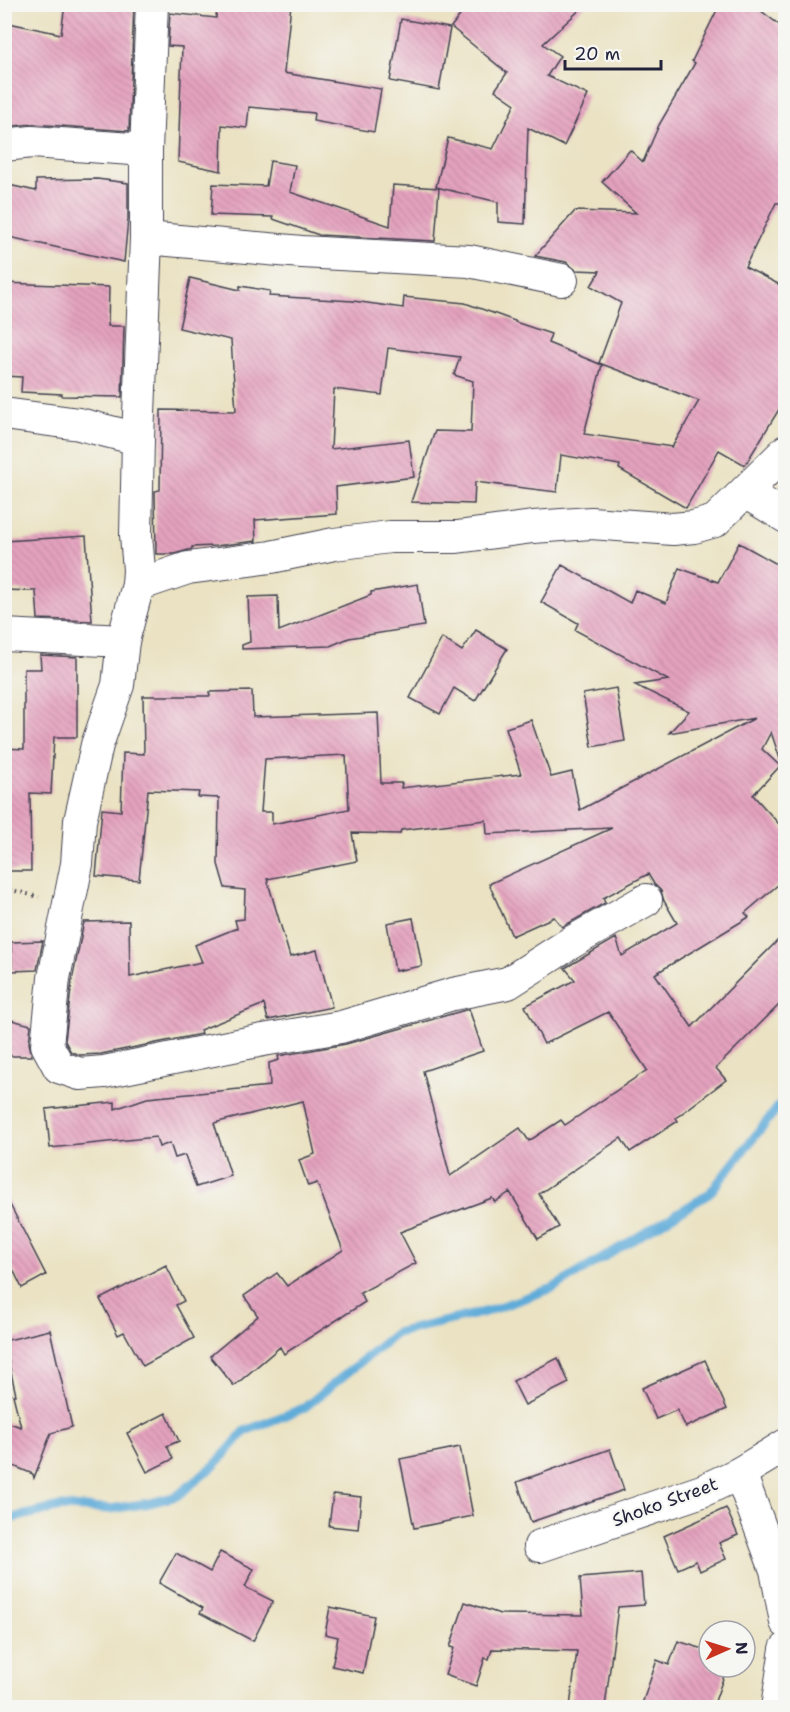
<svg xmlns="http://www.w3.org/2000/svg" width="790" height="1712" viewBox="0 0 790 1712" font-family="'Shantell Sans',sans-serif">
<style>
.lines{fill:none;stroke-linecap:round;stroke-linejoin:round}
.stream{stroke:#60acd9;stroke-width:9}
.building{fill:url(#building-back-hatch);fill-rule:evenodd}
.street-casing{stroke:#403f4f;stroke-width:34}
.path{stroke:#403f4f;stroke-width:4;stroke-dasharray:1.5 4.5;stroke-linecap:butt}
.street{stroke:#fff;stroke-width:32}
.labels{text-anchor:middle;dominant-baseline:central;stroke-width:4.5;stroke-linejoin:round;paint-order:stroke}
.street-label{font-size:18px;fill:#22223b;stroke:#f6f6f2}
</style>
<defs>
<pattern id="building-back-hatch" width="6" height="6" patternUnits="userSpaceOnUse" patternTransform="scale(1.5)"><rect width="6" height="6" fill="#e4a1be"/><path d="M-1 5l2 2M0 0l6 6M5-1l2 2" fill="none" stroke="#c38aa4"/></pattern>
</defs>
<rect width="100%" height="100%" fill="#f6f6f2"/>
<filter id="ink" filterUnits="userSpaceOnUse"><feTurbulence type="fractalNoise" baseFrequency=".0167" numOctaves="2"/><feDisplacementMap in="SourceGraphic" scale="12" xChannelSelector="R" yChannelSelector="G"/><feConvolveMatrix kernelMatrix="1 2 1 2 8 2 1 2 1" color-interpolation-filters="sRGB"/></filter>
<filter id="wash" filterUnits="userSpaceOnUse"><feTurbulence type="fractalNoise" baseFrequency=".008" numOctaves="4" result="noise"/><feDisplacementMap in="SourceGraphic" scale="24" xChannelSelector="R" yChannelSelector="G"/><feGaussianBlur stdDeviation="1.35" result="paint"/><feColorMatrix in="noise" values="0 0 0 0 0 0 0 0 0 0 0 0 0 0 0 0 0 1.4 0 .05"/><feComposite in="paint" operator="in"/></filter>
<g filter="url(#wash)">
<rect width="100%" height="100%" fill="#eae2c2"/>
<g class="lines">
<path class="stream" d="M4,1520L60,1507L110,1509L150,1503L177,1496L215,1465L245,1431L304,1408L396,1333L485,1312L553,1288L709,1194L786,1097"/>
</g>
<g id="blocks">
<g class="building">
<path d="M65,4H134L129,131L33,124L4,127V22L61,34Z"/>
<path d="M217,4H291L284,73L381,89L374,132L313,121L314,113L249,107L247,128L222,125L221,171L178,162L182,47L168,46L170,13L216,18Z"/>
<path d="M469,4H586L543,44L560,56L547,76L588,95L564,146L528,128L525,224L498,222V202L436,187L448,138L493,149L515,104L495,90L507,73L451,27Z"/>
<path d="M720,4H752L786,30V203H776L745,267L786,288V398L745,465L719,450L686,508L619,469L620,465L561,455L557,492L475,482L474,504L411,502L435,431L471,432L473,381L454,375L460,357L388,348L382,395L334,389L331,449L409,440L414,477L336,487L337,514L255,520L256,541L215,546L192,547V549L174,554H156L155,491L160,490L161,410L236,411L231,340L179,328L190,278L240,290V286L270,291L269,296L353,301L403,308L404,297L465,303L515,321V322L551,334L548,343L602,365L584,434L672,447L699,401L599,363L621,303L591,286L600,271L576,270L566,262L535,256L575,211L636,213L602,182L630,150L643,162L659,125L695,63L692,61Z"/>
<path d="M401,19L450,28L439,90L390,81Z"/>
<path d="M270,161L295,165L290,192L390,226L393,185L439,188L435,241L319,235L273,219V217L211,215L213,184L266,186Z"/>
<path d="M97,179L128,183V219L124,262L4,236V184L36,191V180Z"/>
<path d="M4,283L109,287L108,326H124L122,397L62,396V394L21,392L22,377L4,376Z"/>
<path d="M86,536L92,621L38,619L36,591L4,590V541Z"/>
<path d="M739,543L786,569V761L781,762L771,732L762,749L780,766L753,795L786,832V878L745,913L749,917L655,974L692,1027L786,932V998L716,1068L726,1080L676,1118L678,1121L630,1152L621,1138L539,1194L559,1227L538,1239L510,1192L495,1202L492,1198L400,1232L416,1263L360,1293L365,1302L284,1354L280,1347L234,1386L210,1356L258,1316L244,1296L277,1273L287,1286L343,1250L317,1183L308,1186L299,1160L315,1154L303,1101L214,1123L231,1176L196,1187L185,1155L175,1158L170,1143L159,1147L156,1137L50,1148L46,1109L115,1102V1109L147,1098L270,1086L269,1063L279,1060L278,1056L346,1044L469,1009L483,1051L423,1071L450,1176L520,1128L529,1141L561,1120L565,1125L647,1070L608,1012L544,1044L525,1006L575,980L565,968L616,938L622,956L677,923L664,901L661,891L654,884L648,874L603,898L605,903L562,927L554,917L512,936L489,884L612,828L487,834L486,820L401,830L400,834L352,833L357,861L267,879L290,957L317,950L332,1007L268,1020L264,1004L200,1030L201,1034L101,1054L80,1055L71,1052L65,1041L72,981L84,922L129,921L130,977L202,962L195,945L237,928L235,920L244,919L245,890L225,888L218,864L219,798L198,797L199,792L148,790L139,880L96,876L102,809L121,811L123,753L144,754L143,696H210L209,692L252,691L253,717L378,713L381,783H402L401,788L521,774L506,728L531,720L551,777L572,772L580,810L755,718L669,733L689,711L635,685L668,680L575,630L578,623L541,602L562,565L630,603L635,590L666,603L679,568L718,582ZM346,755L349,809L272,824V812H261L265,759Z"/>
<path d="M418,584L424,626L349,638L330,646L242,649V645L250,642L248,597L278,596L279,631L371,595V592Z"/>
<path d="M476,630L507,649L475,701L454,688L440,714L410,698L442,638L462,651Z"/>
<path d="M40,655L77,657V737H54L51,794L30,793L31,871H4V748L24,749V669H41Z"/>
<path d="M616,688L625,741L592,747L583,694Z"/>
<path d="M413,918L422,966L395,971L387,923Z"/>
<path d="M43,941L37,970L12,971L11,942Z"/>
<path d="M4,1018L31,1025L29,1043L32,1056H4Z"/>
<path d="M4,1193L46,1275L22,1288L4,1251Z"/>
<path d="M166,1265L184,1301L176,1305L194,1338L143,1366L124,1332L118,1335L100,1299Z"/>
<path d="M50,1330L72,1427L51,1433L34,1478L33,1474L4,1462V1421L21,1427L13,1395H16L4,1341Z"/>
<path d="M558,1358L569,1383L525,1405L513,1381Z"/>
<path d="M705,1360L727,1409L686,1427L677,1410L656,1419L642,1388Z"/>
<path d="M166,1413L179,1441L167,1446L173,1459L147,1472L127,1433Z"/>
<path d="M460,1447L473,1516L414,1528L400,1459Z"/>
<path d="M610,1449L624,1490L531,1522L517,1482Z"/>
<path d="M333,1494L361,1497L358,1529L329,1526Z"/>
<path d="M726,1508L738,1535L719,1543L726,1559L700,1571L696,1561L678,1569L664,1536Z"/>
<path d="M220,1552L254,1569L245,1587L273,1601L253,1641L200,1613L203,1608L159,1583L176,1553L210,1572Z"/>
<path d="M641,1573L644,1605L618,1607L605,1707H570L577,1651L492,1649L489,1659L485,1658L476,1686L445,1675L454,1648L450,1647L465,1602L500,1614L583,1615L580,1578Z"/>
<path d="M330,1607L374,1616L363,1673L332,1666L338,1637L325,1634Z"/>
<path d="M678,1641L709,1651V1667H727L713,1707H641L657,1660L669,1665Z"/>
</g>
</g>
</g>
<g filter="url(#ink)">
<use href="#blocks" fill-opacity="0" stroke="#403f4f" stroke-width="1.5"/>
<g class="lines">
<defs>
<g id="street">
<path d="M152,4L146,150V238L138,439L136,535L139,570L138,585L123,641L118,685L97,745L80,821L77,864L54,978L47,1045L59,1067L80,1074L104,1072L263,1040L341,1027L453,994L508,983L572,942L646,900"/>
<path d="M4,145L32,142L146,150"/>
<path d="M146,238L302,252L469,261L562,280"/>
<path d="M4,414L79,424L138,439"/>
<path d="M745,492L786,517"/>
<path d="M138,585L188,568L271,557L334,544L390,537H457L533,527L591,523L673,529L694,527L715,521L786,451"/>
<path d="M4,635L123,641"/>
<path d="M740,1473L776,1570L786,1622"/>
<path d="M540,1546L702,1491L740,1473L786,1445"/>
<path d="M777,1708L786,1649"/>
</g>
</defs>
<use href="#street" class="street-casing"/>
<path class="path" d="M4,888L39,897"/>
<use href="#street" class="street"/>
</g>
</g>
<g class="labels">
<g class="street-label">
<text transform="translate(665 1502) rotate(-20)">Shoko Street</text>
</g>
</g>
<rect width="790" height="1712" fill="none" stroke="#f6f6f2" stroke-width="24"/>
<g transform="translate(727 1649) rotate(87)"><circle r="28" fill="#f6f6f2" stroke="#a1a1a9" stroke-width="1.5"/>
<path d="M0-4.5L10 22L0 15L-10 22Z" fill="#c8321e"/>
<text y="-9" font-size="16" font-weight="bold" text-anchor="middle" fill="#22223b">N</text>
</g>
<path d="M565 60v9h96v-9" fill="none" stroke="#22223b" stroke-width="3"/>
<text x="574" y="60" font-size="18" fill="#22223b" stroke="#f6f6f2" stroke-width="4.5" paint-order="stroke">20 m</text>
</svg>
